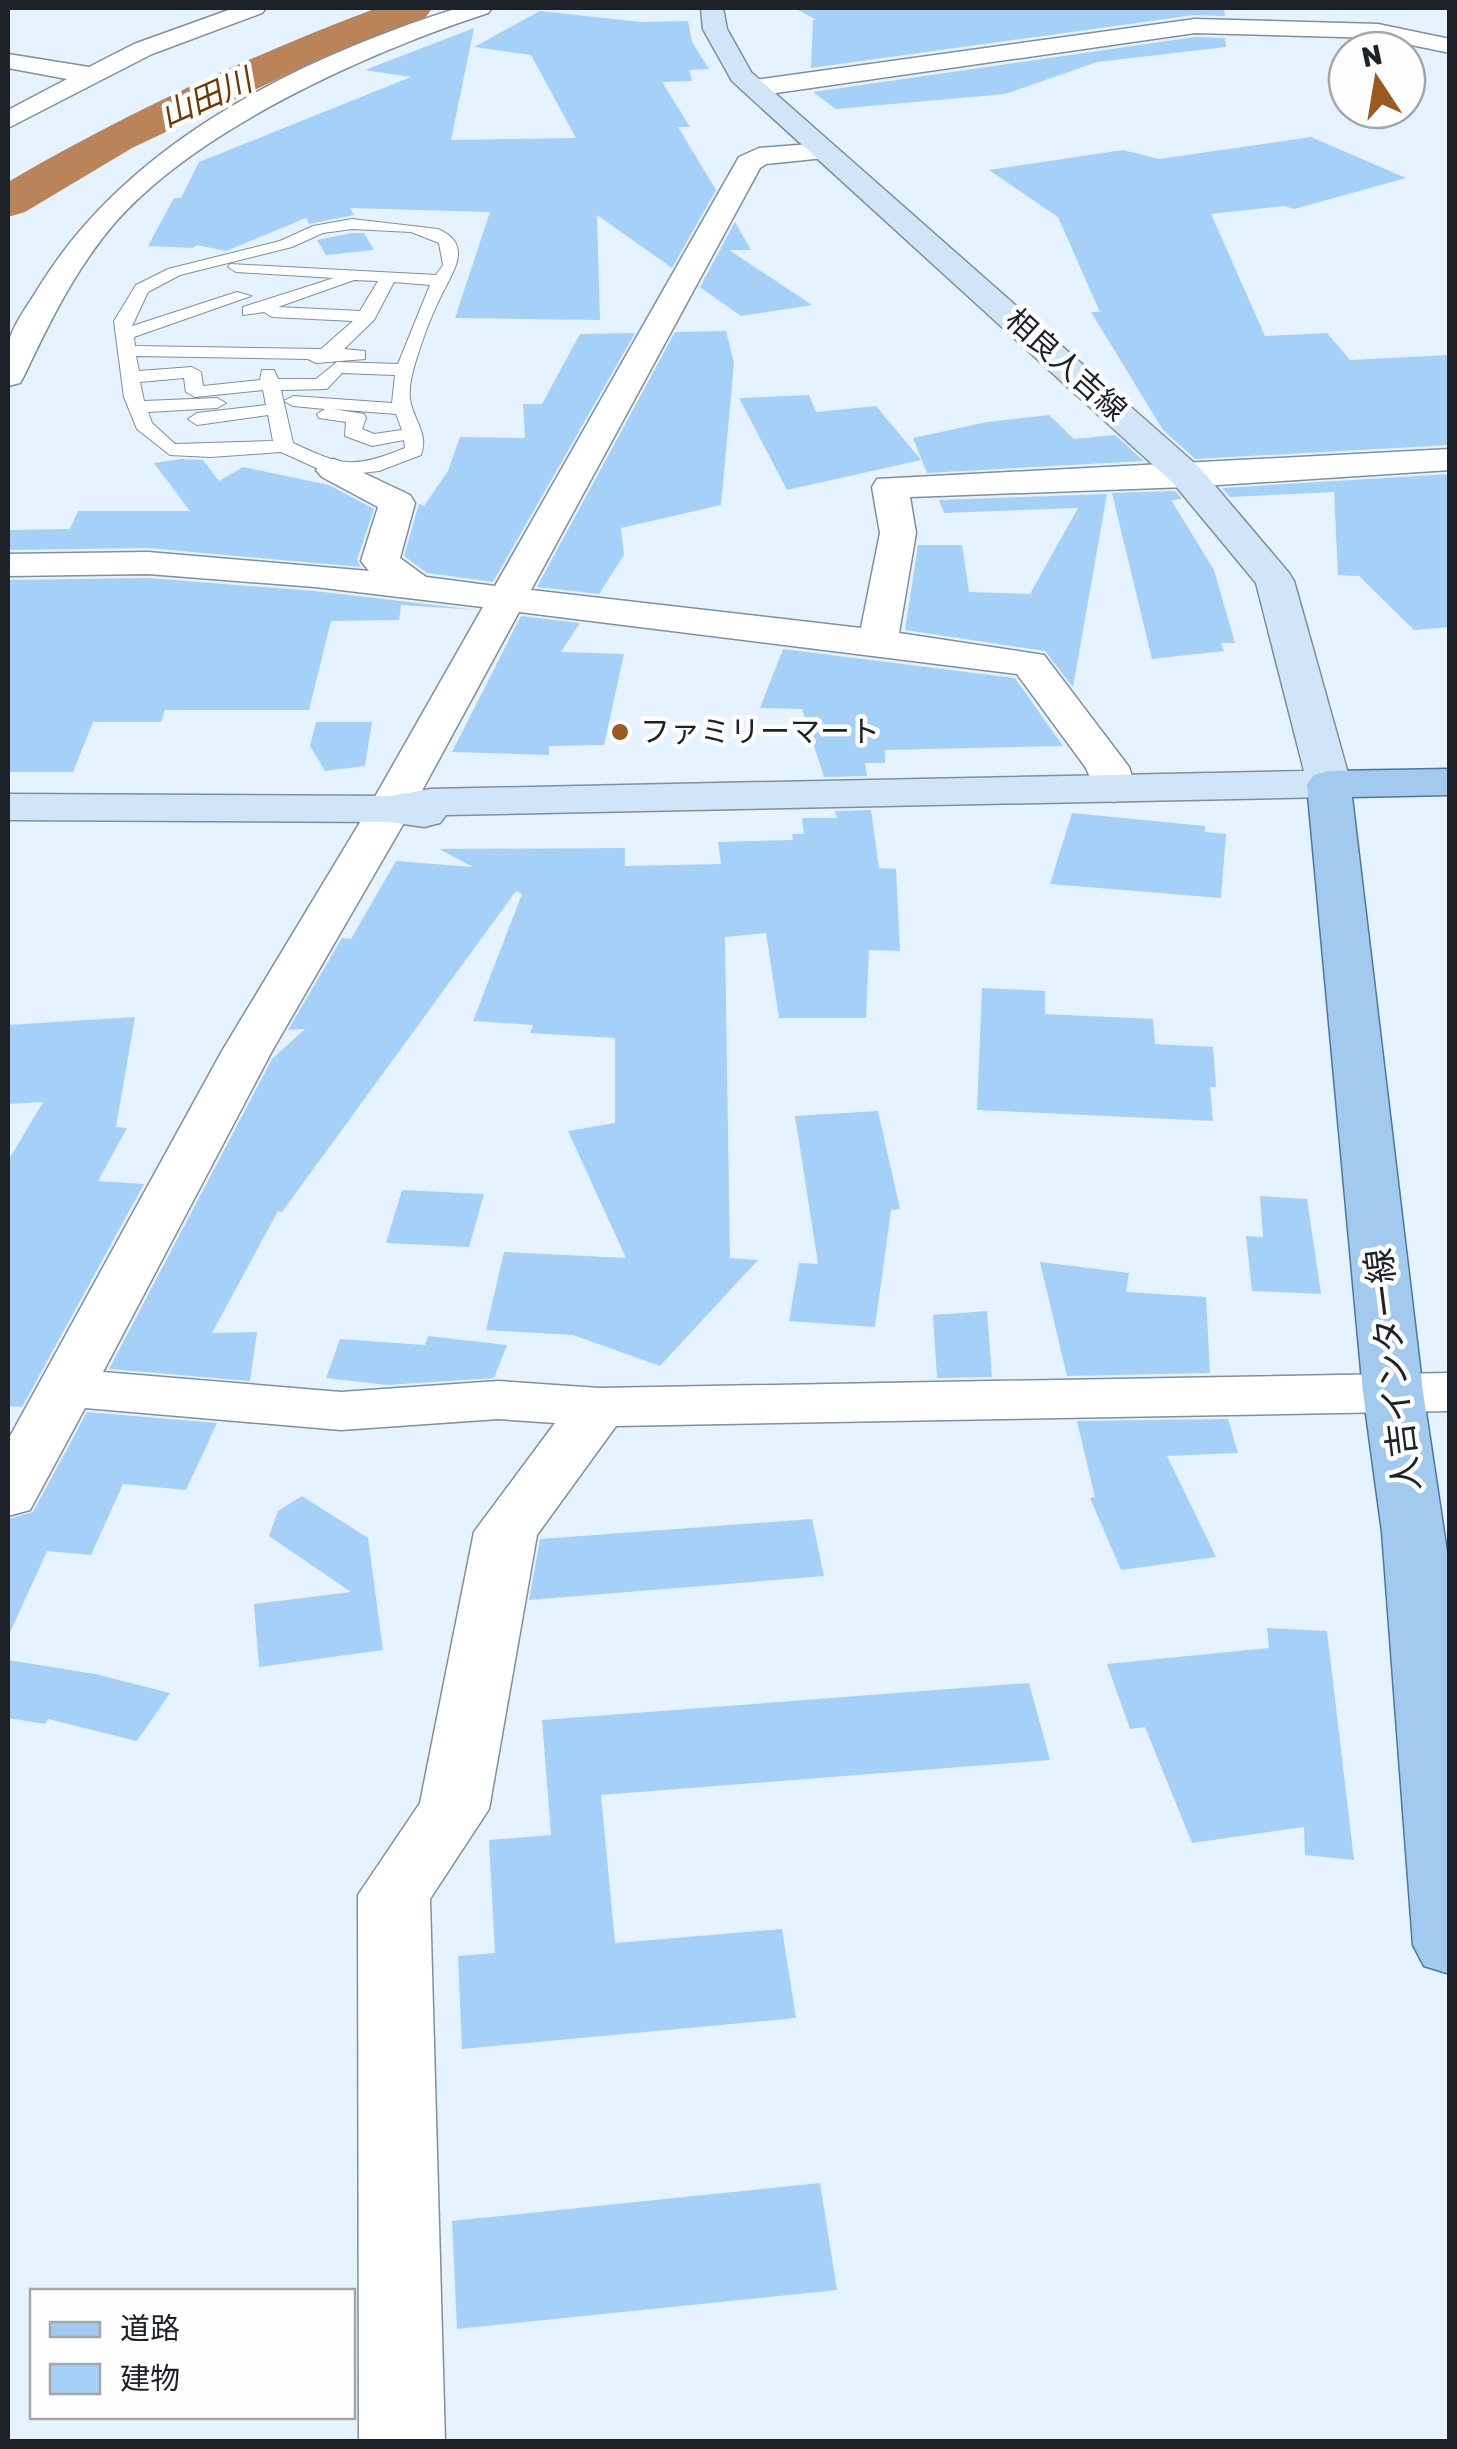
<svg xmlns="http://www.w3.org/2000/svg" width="1457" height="2449" viewBox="0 0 1457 2449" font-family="Rubik,'Noto Sans JP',sans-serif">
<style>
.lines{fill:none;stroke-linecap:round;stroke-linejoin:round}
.river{fill:#bb8458;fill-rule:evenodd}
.building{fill:#a5d0f8}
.lane-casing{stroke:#808f9d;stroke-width:2}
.street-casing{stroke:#808f9d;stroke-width:3}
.secondary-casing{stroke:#808f9d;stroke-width:3}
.primary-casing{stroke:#4b78a1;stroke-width:3}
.lane{fill:#fff;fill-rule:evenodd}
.street{fill:#fff;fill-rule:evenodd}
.secondary{fill:#d0e5f7;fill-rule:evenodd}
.primary{fill:#a2caee;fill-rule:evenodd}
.poi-dot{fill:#995a22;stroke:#fefefe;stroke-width:4}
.labels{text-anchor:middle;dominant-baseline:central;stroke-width:9;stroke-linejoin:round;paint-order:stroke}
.far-street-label{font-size:30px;fill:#1c2227;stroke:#fefefe}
.far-poi-label{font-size:30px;fill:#1c2227;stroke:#fefefe;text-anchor:start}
.far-water-label{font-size:32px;font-style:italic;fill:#6e3900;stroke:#fefefe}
.street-label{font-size:35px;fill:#1c2227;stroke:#fefefe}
</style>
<rect width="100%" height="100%" fill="#e5f2ff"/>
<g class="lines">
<path class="river" d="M377,8H432L426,17L324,57L132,148L25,212L8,217V182C126,113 249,56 377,8Z"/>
</g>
<g class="building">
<path d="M794,8H1224L1225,16L1194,15L811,68L813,20H817Z"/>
<path d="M540,11L641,22L688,21L692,42L709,69L689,70L692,81L662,82L690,127H678L716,190L672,268L597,215L600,320L455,318L490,212L350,208L354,215L309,224L306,218L226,251L197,245L193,248L148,246L174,198H181L199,162L411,77L365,70L474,28L451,140L576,138L531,55L474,47Z"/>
<path d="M1195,37L1225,38L1226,47L1097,62L1005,94L836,109L813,92Z"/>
<path d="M1311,137L1406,178L1294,209L1284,206L1211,214L1265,336L1327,333L1350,360L1450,355V445L1195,459L1163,430L1091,312H1100L1058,217L989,170L1123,150L1159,159Z"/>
<path d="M735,222L751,250H729L812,305L741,316L700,287Z"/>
<path d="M352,233H364L374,250L326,255L317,240Z"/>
<path d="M726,331L734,363L721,505L621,528L624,555L599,594L537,587L675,332Z"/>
<path d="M635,333L493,582L427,573L404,556L419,504L424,506L448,471L460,437L525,438L523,404H542L580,334Z"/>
<path d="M809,395L816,412L876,406L921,460L787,490L739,398Z"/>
<path d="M1049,415L1074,439L1115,435L1144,461L927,473L913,438L987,422Z"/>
<path d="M181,459L203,460L219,481L243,467L329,485L374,509L357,560L361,567L148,548L8,550V530L70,529L78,511H190L154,463Z"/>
<path d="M1450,474V627L1414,630L1359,576L1338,575L1334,492L1230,497L1222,488Z"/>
<path d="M1175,491L1182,499L1171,500L1214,570L1235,643H1221L1224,651L1152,659L1112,493Z"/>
<path d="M1107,494L1073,687L1045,651L905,630L918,545H962L969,592L1030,594L1078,508L944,513L939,500Z"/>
<path d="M148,578L315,591L477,610L401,605L399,620L331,621L309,710H165L161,722H93L73,772H8V580Z"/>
<path d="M521,616L580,623L561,652L624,654L604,745L549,746V755L452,752Z"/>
<path d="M783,649L1015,678L1063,746L885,750V763H865L867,776L824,777L802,709L760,708Z"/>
<path d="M316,722H372L365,766L325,771L310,746Z"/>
<path d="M871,810L879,868L896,869L900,951L869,950L866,1018H779L766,933L725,937L730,1258L758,1260L660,1366L573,1335L486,1330L504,1252L626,1258L568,1131L615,1123V1038L530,1033L533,1025L473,1021L522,894L516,891L282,1212L278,1211L212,1333L257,1332L250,1381L109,1369L272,1059L305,1029L288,1030L342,938L351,939L396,861L473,867L439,849L625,848V866L721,864L718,842L793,840L792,834H804L802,818H837L835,811Z"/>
<path d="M1072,813L1205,826V832L1226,834L1221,898L1050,884Z"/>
<path d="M982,988L1045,991V1014L1153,1019L1155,1044L1213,1047L1216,1087H1210L1213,1121L977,1110Z"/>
<path d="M135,1017L116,1127L127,1128L98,1181L144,1184L22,1407L8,1406V1161L43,1102L8,1104V1025Z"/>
<path d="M878,1111L900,1209L891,1210L875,1327L789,1321L799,1263L818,1264L795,1116Z"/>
<path d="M402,1190L484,1194L469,1247L386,1243Z"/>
<path d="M1260,1196L1307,1199L1321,1294L1252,1291L1246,1236L1263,1237Z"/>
<path d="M1040,1262L1129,1273L1126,1292L1206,1297L1210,1373L1067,1376Z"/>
<path d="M987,1311L992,1377L937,1378L933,1315Z"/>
<path d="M428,1336L507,1345L494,1378L387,1385L326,1378L340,1339L425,1345Z"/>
<path d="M87,1412L217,1423L186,1490L123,1484L91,1555L47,1551L8,1637V1519L33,1512Z"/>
<path d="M1228,1419L1238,1453L1167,1456L1216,1557L1121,1570L1090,1498L1095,1497L1077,1421Z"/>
<path d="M302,1496L368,1538L383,1650L259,1667L254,1604L351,1592L269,1536L278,1511Z"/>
<path d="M812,1519L824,1576L529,1600L540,1539Z"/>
<path d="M1267,1628L1327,1631L1354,1860L1305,1855L1304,1827L1192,1843L1145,1727L1130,1729L1107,1664L1269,1648Z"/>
<path d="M8,1660L95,1674L170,1693L137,1741L48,1719L45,1724L8,1718Z"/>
<path d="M1029,1683L1050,1760L601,1795L615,1943L782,1929L796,2018L462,2049L458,1956L495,1953L489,1840L551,1835L542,1720Z"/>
<path d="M820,2183L837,2290L457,2329L452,2221Z"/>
</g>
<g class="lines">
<defs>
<path id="lane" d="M352,219L438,229C473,244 454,270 442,294C434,310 427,327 421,345C416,361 408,381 410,399C413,420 429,433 421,455L379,471L334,476L281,452L211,457L170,455L137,429L124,397L114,321L136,285L168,269L280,241L313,226ZM352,229L411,232L439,243L443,265L436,275L230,264L228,267L236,272L334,278L243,307V315L264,312L272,317L353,321L321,349L135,346L134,337L251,296L237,292L132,326L148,292L180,275L292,247L323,233ZM354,280L378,281L360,311L278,307ZM394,282L430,285L398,364L337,362L316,379H278L274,370H262L260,380L203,386L201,372L192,367L139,371L136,356L308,359L316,363L365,359V351L344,349L374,320ZM342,373L395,375L392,403L293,396L284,401L293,406L325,409L317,414L319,418L346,422L345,436L372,446L404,440L405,448C353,469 342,466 293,443L281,390L327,389ZM184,378L186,392L195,397L263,390L266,405L197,413L188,419L197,425L268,415L273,441L175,444L152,423L148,412L217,408L226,403L217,398L144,401L140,382ZM333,409L396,414L402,430L374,434L362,429L366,418L364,414Z"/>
<g id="street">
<path d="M234,8H266L262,13L152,54L8,128V110L67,79L8,68V54L89,67L134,44Z"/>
<path d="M458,8H492L488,13C369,52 195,129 113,225C75,270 49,323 24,376L20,383L8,386C8,373 6,360 8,347C10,328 29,304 39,287C129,141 300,58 458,8Z"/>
<path d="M1195,19L1378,24L1450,39V53L1378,38L1195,33L755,96L742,88L755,80Z"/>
<path d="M824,143L838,151L834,157L766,164L760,168L531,590L861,628L880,533L872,487L877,479L1450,449V470L1187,487L910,497L916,533L899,633L1044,655L1129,767L1136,789L1129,798L1114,802L1099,798L1086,768L1017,674L519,612L412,809L272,1051L103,1372L341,1392L498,1381L599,1388L1450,1373V1411L616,1426L537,1535L489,1809L430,1899L445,2442H359L358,1895L420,1803L474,1532L555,1423L498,1419L341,1430L85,1408L30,1510L8,1516V1440L222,1051L368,809L483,607L315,587L148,574L8,576V554L148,552L369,571L361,561L378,507L322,477L316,470L322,463L334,459L410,495L415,503L400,558L426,577L495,586L739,157L759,148Z"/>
</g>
<path id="secondary" d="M701,8H723L727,29L751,72L1200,468L1289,573L1294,581L1351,784L1344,793L1329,797L446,815L440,823L424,827L390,822L8,820V794L390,796L430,789L1304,771L1256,583L1174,484L732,81L703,29Z"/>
<path id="primary" d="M1450,769V795L1352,797L1423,1392L1450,1572V1974L1424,1966L1413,1945L1382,1532L1363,1392L1307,784L1314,775L1329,771Z"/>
</defs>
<use href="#lane" class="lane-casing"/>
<use href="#street" class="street-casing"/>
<use href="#secondary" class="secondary-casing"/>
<use href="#primary" class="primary-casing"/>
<use href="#lane" class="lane"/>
<use href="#street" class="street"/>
<use href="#secondary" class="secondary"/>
<use href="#primary" class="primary"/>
</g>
<circle class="poi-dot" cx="620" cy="732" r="10"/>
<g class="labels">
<g class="far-street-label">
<text transform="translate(1066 365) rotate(42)">相良人吉線</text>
</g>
<g class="far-poi-label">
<text x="640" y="732">ファミリーマート</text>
</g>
<g class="far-water-label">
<text transform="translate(206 98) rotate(-24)">山田川</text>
</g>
<g class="street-label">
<text transform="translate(1393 1370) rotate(-97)">人吉インター線</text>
</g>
</g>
<rect width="1457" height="2449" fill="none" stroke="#1c2227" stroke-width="20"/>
<rect x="30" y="2289" width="325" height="130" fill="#fefefe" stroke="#a4a6a8" stroke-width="2.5"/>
<rect x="50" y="2322" width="50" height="15" fill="#a2caee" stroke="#a4a6a8" stroke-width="2.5"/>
<text x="120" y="2339" font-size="30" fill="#1c2227">道路</text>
<rect x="50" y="2364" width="50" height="30" fill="#a5d0f8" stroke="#a4a6a8" stroke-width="2.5"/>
<text x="120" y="2389" font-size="30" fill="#1c2227">建物</text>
<g transform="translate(1377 80) rotate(348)"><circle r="48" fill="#fefefe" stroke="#a4a6a8" stroke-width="2.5"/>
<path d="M0-8L18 38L0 25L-18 38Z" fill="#995a22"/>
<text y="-15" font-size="28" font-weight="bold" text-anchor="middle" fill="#1c2227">N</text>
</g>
</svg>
